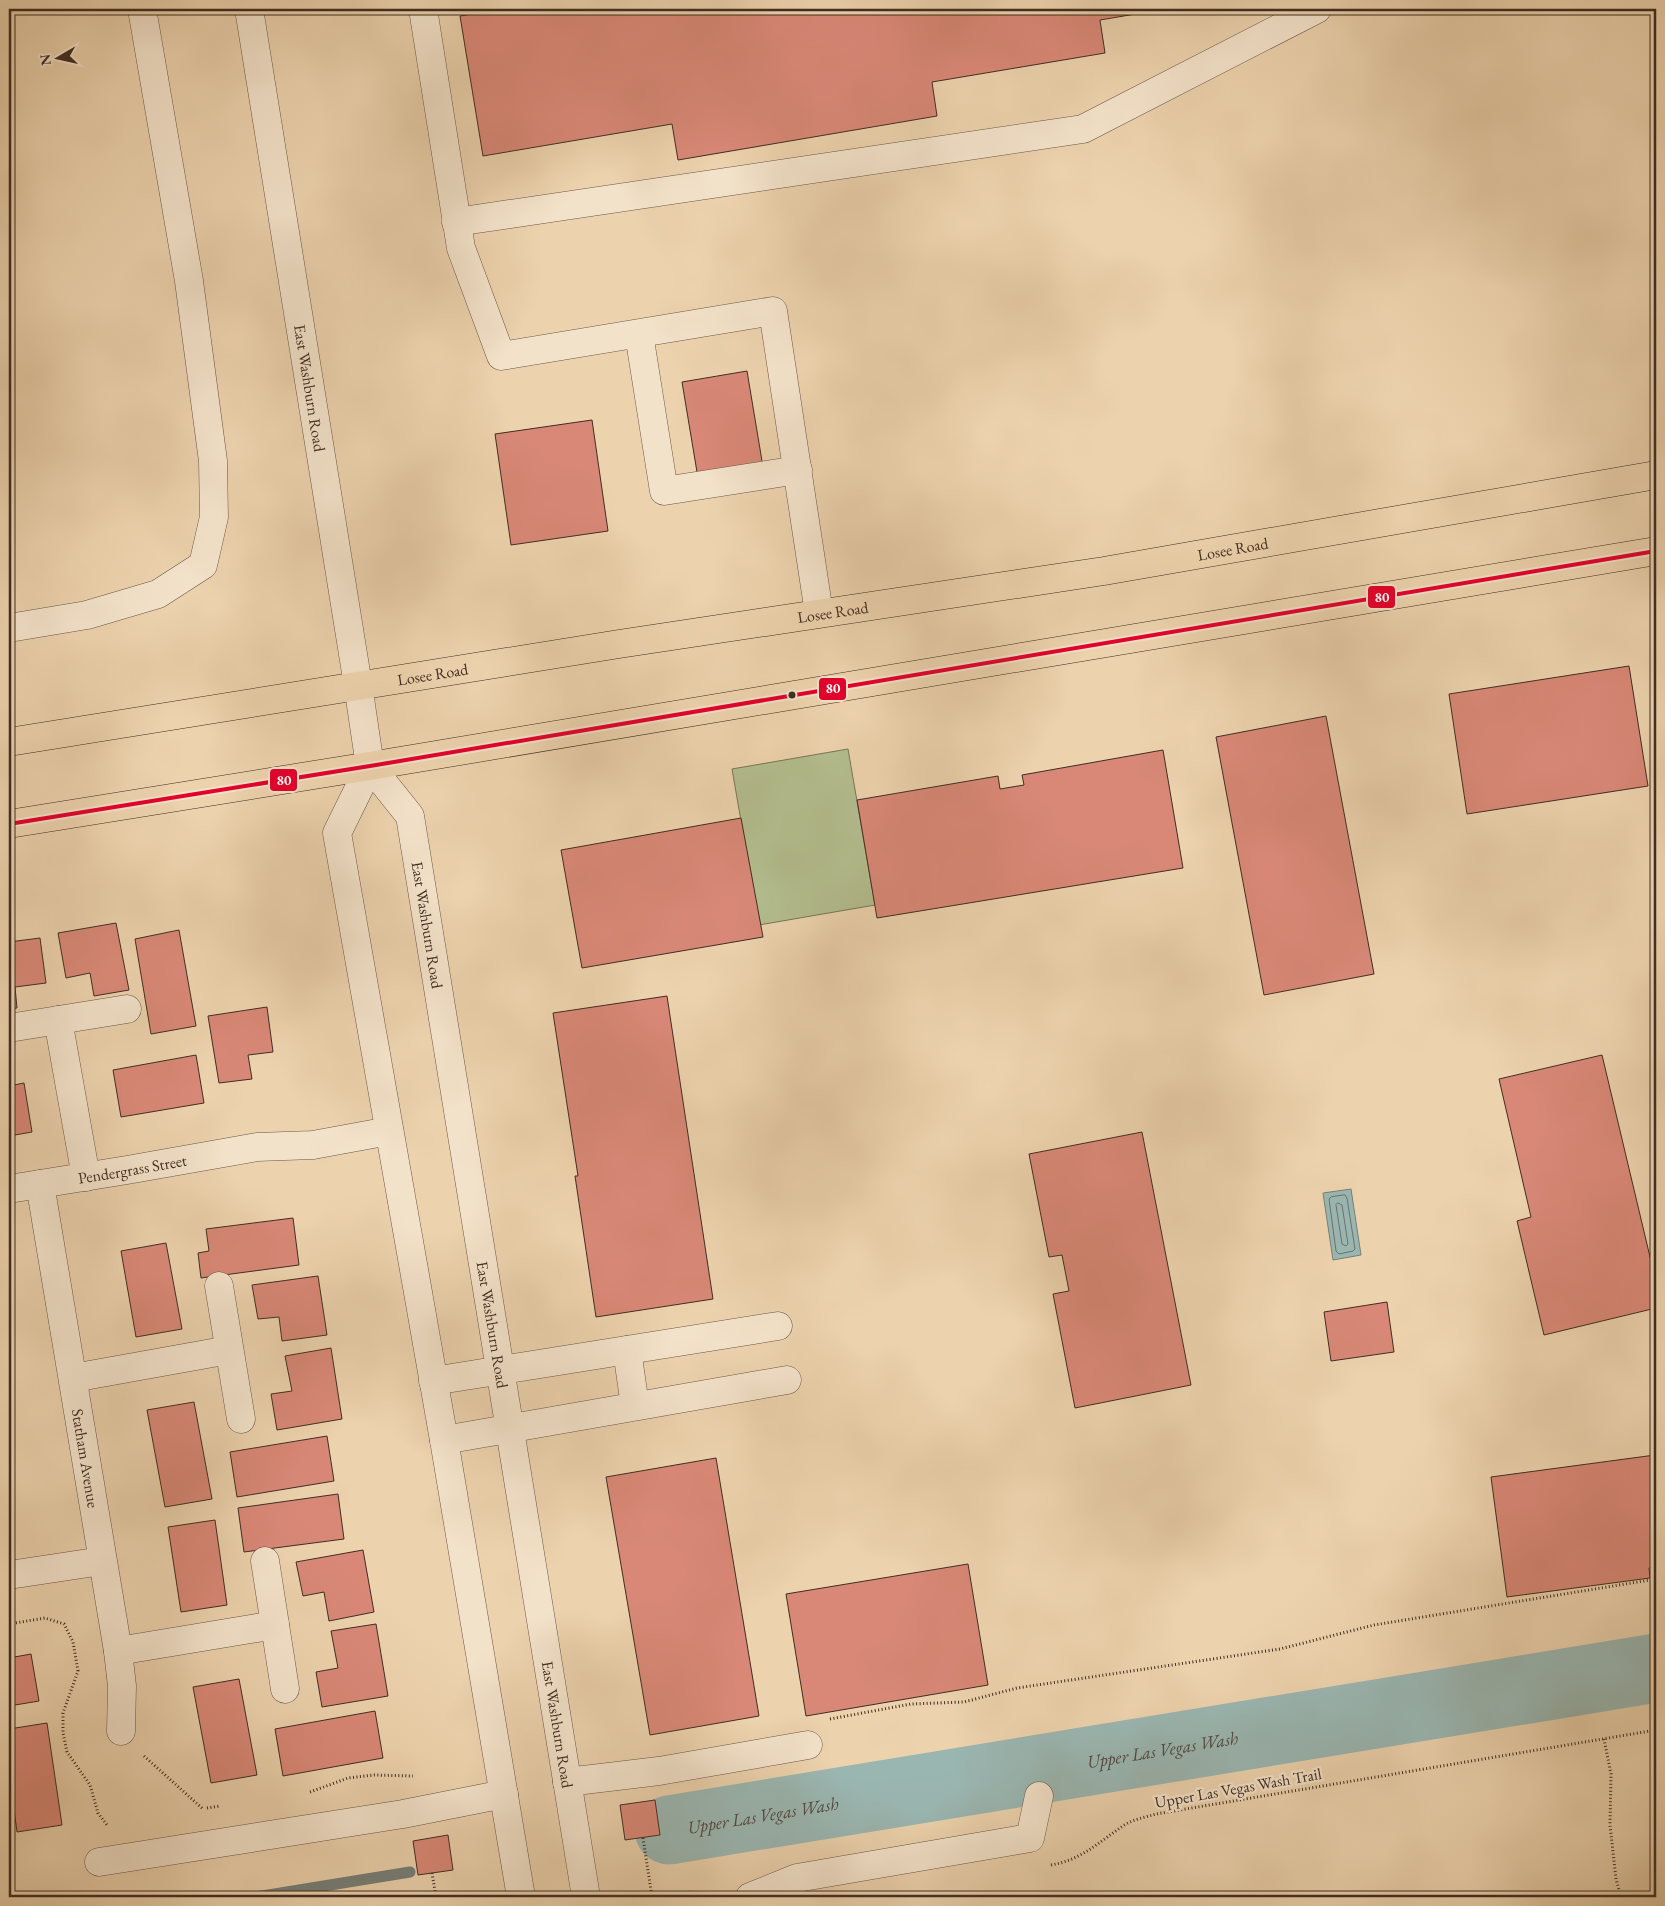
<svg xmlns="http://www.w3.org/2000/svg" width="1665" height="1906" viewBox="0 0 1665 1906" font-family="'EB Garamond',serif">
<style>
.green{fill:#b3bd8e;stroke:#797558}
.water{fill:#9ab6b1;stroke:#767f78}
.lines{fill:none;stroke-linecap:round;stroke-linejoin:round}
.shore{stroke:#6c726a;stroke-width:1}
.stream{stroke:#767f78;stroke-width:11}
.river{stroke:#9ab6b1;stroke-width:69}
.building{fill:#d98877;stroke:#3f2d23}
.minor-casing{stroke:#6a5646;stroke-width:29}
.major-casing{stroke:#3f2d23;stroke-width:29}
.path{stroke:#3f2d23;stroke-width:3;stroke-dasharray:1 2.5;stroke-linecap:butt}
.minor{stroke:#f3e2ca;stroke-width:28}
.major{stroke:#ecd2ad;stroke-width:28}
.bus-1-casing{stroke:#f3e2ca;stroke-width:8}
.bus-1{stroke:#e4002b;stroke-width:4}
.bus-dot{fill:#3f2d23;stroke:#f3e2ca;stroke-width:2}
.labels{text-anchor:middle;dominant-baseline:central;stroke-width:4.5;stroke-linejoin:round;paint-order:stroke}
.street-label{font-size:16px;fill:#3f2d23;stroke:#f3e2ca}
.water-label{font-size:18px;font-style:italic;fill:#51483f;stroke:#f3e2ca}
.line-badge{stroke:#f3e2ca;stroke-width:2}
.badge-label{font-size:14px;text-anchor:middle;font-weight:bold;fill:#fff}
</style>
<rect width="100%" height="100%" fill="#ecd2ad"/>
<filter id="stains"><feTurbulence type="fractalNoise" baseFrequency=".004" numOctaves="4"/><feColorMatrix values="0 0 0 0 .2 0 0 0 0 .09 0 0 0 0 .02 0 0 0 .5 -.17"/></filter>
<radialGradient id="worn" r=".72"><stop offset=".6" stop-color="#630" stop-opacity="0"/><stop offset="1" stop-color="#630" stop-opacity=".3"/></radialGradient>
<path class="green" d="M848,749L875,905L759,925L732,769Z"/>
<path class="water" d="M1351,1189L1361,1255L1333,1260L1323,1193Z"/>
<g class="lines">
<g class="shore">
<path d="M1345,1195L1347,1198L1355,1249L1353,1251L1339,1254L1336,1251L1329,1199L1331,1197Z"/>
<path d="M1338,1203L1342,1205L1348,1244L1346,1246L1342,1244L1336,1205Z"/>
</g>
<path class="stream" d="M256,1897L410,1872"/>
<path class="river" id="s1" d="M669,1830L1656,1668"/>
</g>
<g class="building">
<path d="M504,9H1165L1100,20L1105,53L932,82L937,116L678,160L672,124L483,156L460,16Z"/>
<path d="M747,371L763,467L698,478L682,382Z"/>
<path d="M592,420L608,531L511,545L495,434Z"/>
<path d="M1629,666L1648,786L1467,814L1449,694Z"/>
<path d="M1326,716L1374,974L1264,995L1216,737Z"/>
<path d="M1163,750L1183,868L877,918L857,800L998,776L1000,789L1024,785L1022,775Z"/>
<path d="M741,818L763,937L582,968L561,850Z"/>
<path d="M116,923L129,990L94,996L90,973L66,978L58,933Z"/>
<path d="M179,930L196,1026L151,1034L135,939Z"/>
<path d="M40,938L46,983L15,987L17,1008L9,1009V942Z"/>
<path d="M667,996L713,1299L596,1317L575,1176H578L553,1013Z"/>
<path d="M267,1007L273,1052L248,1055L252,1079L219,1083L208,1016Z"/>
<path d="M196,1055L204,1103L121,1117L113,1070Z"/>
<path d="M1602,1055L1656,1282V1308L1544,1335L1517,1221L1531,1217L1499,1079Z"/>
<path d="M24,1083L32,1132L9,1136V1086Z"/>
<path d="M1142,1132L1191,1385L1075,1408L1053,1294L1069,1291L1062,1255L1049,1257L1029,1154Z"/>
<path d="M293,1218L299,1265L201,1278L198,1253L209,1251L206,1229Z"/>
<path d="M166,1243L182,1329L136,1337L121,1251Z"/>
<path d="M318,1276L327,1335L282,1341L279,1317L258,1319L252,1285Z"/>
<path d="M1387,1302L1394,1352L1331,1361L1324,1312Z"/>
<path d="M331,1348L342,1419L277,1430L271,1394L292,1391L285,1356Z"/>
<path d="M194,1402L212,1499L165,1507L147,1410Z"/>
<path d="M327,1436L334,1481L237,1497L230,1452Z"/>
<path d="M1654,1448H1656V1567L1649,1568L1650,1578L1507,1597L1491,1477L1655,1455Z"/>
<path d="M716,1458L759,1716L650,1735L606,1477Z"/>
<path d="M338,1494L344,1539L244,1552L238,1508Z"/>
<path d="M215,1520L227,1605L181,1612L168,1527Z"/>
<path d="M363,1550L374,1612L329,1621L324,1592L303,1596L296,1562Z"/>
<path d="M968,1564L988,1685L806,1716L786,1594Z"/>
<path d="M376,1624L388,1696L322,1707L316,1672L338,1668L331,1631Z"/>
<path d="M31,1654L39,1701L9,1706V1658Z"/>
<path d="M239,1679L257,1775L211,1783L193,1687Z"/>
<path d="M375,1711L383,1758L283,1776L275,1729Z"/>
<path d="M47,1723L62,1825L17,1832L9,1772V1729Z"/>
<path d="M655,1800L660,1835L625,1840L620,1805Z"/>
<path d="M448,1835L453,1870L418,1875L413,1841Z"/>
</g>
<g class="lines">
<defs>
<g id="minor">
<path id="s2" d="M249,9L358,685L370,766L410,816L586,1897"/>
<path d="M423,9L461,248L501,356L773,311L819,613"/>
<path d="M456,222L1083,129L1317,9"/>
<path d="M639,334L664,491L798,470"/>
<path d="M9,628L87,615L158,594L203,565L214,517L213,461L189,281L142,9"/>
<path d="M370,766L337,833L444,1440L521,1897"/>
<path d="M58,1020L86,1177"/>
<path d="M9,1028L127,1009"/>
<path id="s3" d="M40,1184L118,1651L122,1686L121,1731"/>
<path id="s4" d="M9,1189L127,1170L257,1147L313,1145L389,1131"/>
<path d="M219,1286L241,1419"/>
<path d="M627,1350L635,1406"/>
<path d="M73,1378L229,1350"/>
<path d="M433,1381L778,1326"/>
<path d="M444,1440L787,1380"/>
<path d="M265,1561L285,1689"/>
<path d="M9,1575L102,1561"/>
<path d="M118,1651L275,1625"/>
<path d="M567,1782L659,1771L808,1745"/>
<path d="M99,1862L403,1814L504,1794"/>
<path d="M750,1897L797,1878L1030,1838L1039,1796"/>
</g>
<g id="major">
<path id="s5" d="M9,742L619,644L1104,571L1656,475"/>
<path d="M9,824L370,766L1656,551"/>
</g>
</defs>
<use href="#minor" class="minor-casing"/>
<use href="#major" class="major-casing"/>
<g class="path">
<path d="M9,1624L45,1618L64,1624L73,1642L78,1671L63,1713V1733L67,1752L90,1785L98,1813L107,1825"/>
<path d="M830,1719L911,1704L964,1702L1017,1688L1280,1649L1374,1625L1656,1579"/>
<path d="M1604,1739L1611,1774L1610,1825L1616,1879L1621,1897"/>
<path d="M144,1756L203,1809"/>
<path d="M310,1792L348,1778L374,1775L413,1776"/>
<path d="M207,1808L220,1806"/>
<path d="M643,1838L652,1897"/>
<path d="M1051,1865C1082,1860 1100,1841 1126,1824C1135,1819 1146,1817 1156,1814L1656,1730"/>
<path d="M432,1873L436,1897"/>
<path d="M655,1897L691,1892L716,1896"/>
</g>
<use href="#minor" class="minor"/>
<use href="#major" class="major"/>
<defs>
<path id="bus-1" d="M9,824L370,766L1656,551"/>
</defs>
<use href="#bus-1" class="bus-1-casing"/>
<use href="#bus-1" class="bus-1"/>
</g>
<circle class="bus-dot" cx="792" cy="695" r="4.5"/>
<g class="labels">
<g class="street-label">
<text stroke="none"><textPath href="#s2" startOffset="384">East Washburn Road</textPath></text>
<text stroke="none"><textPath href="#s5" startOffset="1239">Losee Road</textPath></text>
<text stroke="none"><textPath href="#s5" startOffset="834">Losee Road</textPath></text>
<text stroke="none"><textPath href="#s5" startOffset="429">Losee Road</textPath></text>
<text stroke="none"><textPath href="#s2" startOffset="941">East Washburn Road</textPath></text>
<text stroke="none"><textPath href="#s4" startOffset="125">Pendergrass Street</textPath></text>
<text stroke="none"><textPath href="#s2" startOffset="1346">East Washburn Road</textPath></text>
<text stroke="none"><textPath href="#s3" startOffset="278">Statham Avenue</textPath></text>
<text stroke="none"><textPath href="#s2" startOffset="1751">East Washburn Road</textPath></text>
<text transform="translate(1238 1788) rotate(-10)">Upper Las Vegas Wash Trail</text>
</g>
<g class="water-label">
<text stroke="none"><textPath href="#s1" startOffset="500">Upper Las Vegas Wash</textPath></text>
<text stroke="none"><textPath href="#s1" startOffset="95">Upper Las Vegas Wash</textPath></text>
</g>
</g>
<g class="line-badge">
<rect x="1367" y="585" width="29" height="24" rx="5" fill="#e4002b"/>
<rect x="818" y="677" width="29" height="24" rx="5" fill="#e4002b"/>
<rect x="269" y="768" width="29" height="24" rx="5" fill="#e4002b"/>
</g>
<g class="badge-label">
<text x="1382" y="602">80</text>
<text x="833" y="693">80</text>
<text x="284" y="785">80</text>
</g>
<rect width="1665" height="1906" fill="none" stroke="#ecd2ad" stroke-width="30"/>
<rect x="10" y="10" width="1645" height="1886" fill="none" stroke="#3f2d23" stroke-width="2.5"/>
<rect x="15" y="15" width="1635" height="1876" fill="none" stroke="#3f2d23"/>
<g transform="translate(58 58) rotate(261)" stroke="#f3e2ca" stroke-width="4" paint-order="stroke">
<path d="M0-4L9 19L0 12L-9 19Z" fill="#3f2d23"/>
<text y="-8" font-size="14" font-weight="bold" text-anchor="middle" fill="#3f2d23">N</text>
</g>
<rect width="100%" height="100%" filter="url(#stains)"/>
<rect width="100%" height="100%" fill="url(#worn)"/>
</svg>
